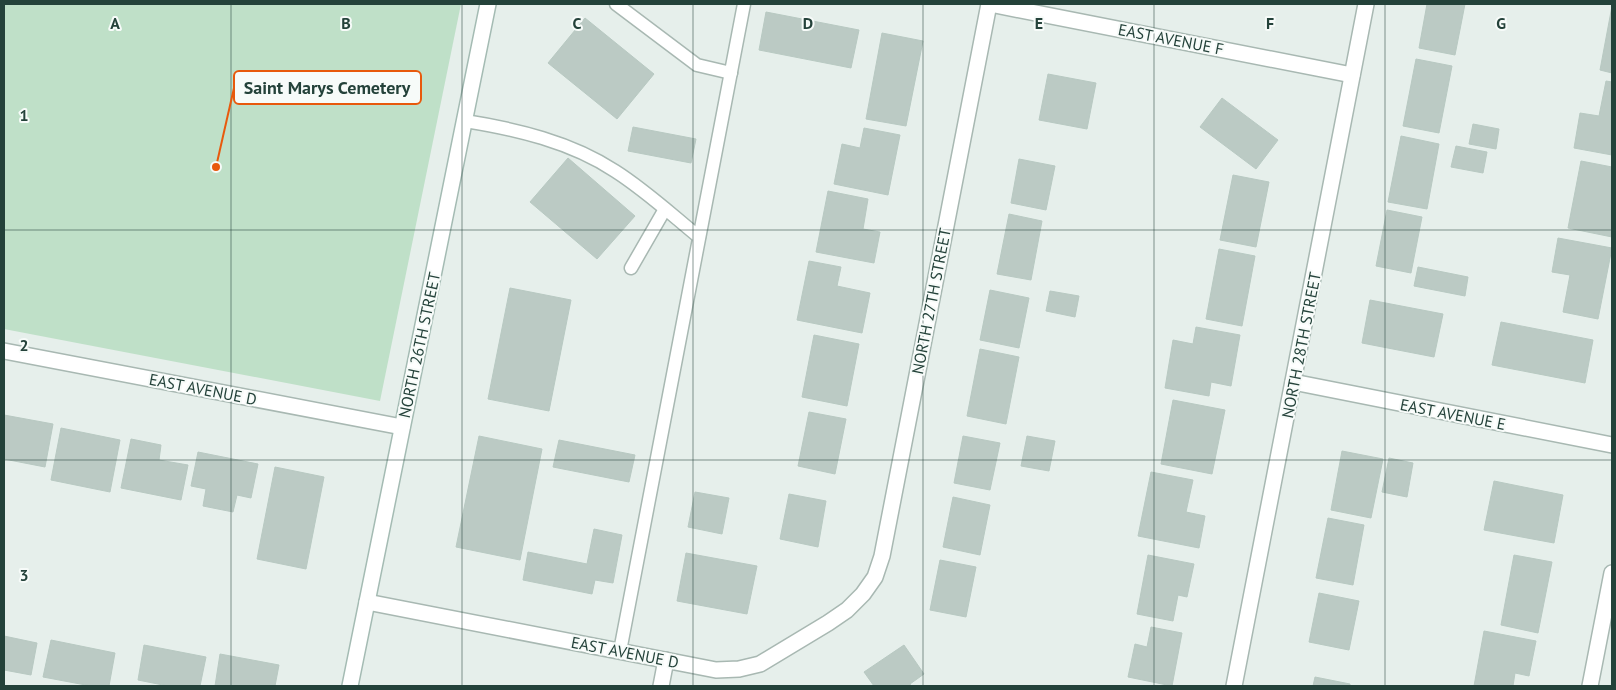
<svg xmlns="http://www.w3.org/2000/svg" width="1616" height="690" viewBox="0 0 1616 690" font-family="'PT Sans',sans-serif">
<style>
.green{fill:#bfe0c8}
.building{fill:#bbcac4;stroke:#b8c9c2}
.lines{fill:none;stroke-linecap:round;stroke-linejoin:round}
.lane-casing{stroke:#a8b8b2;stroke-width:15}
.street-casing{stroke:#a8b8b2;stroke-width:18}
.secondary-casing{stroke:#a4bbb3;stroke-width:18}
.lane{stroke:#fff;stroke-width:12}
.street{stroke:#fff;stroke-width:15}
.secondary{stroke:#fff;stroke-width:15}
.grid{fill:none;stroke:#24423a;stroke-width:1;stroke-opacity:0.55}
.labels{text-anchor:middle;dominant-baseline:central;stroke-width:4;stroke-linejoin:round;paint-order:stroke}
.street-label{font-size:16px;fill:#24423a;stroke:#f7fbf9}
.grid-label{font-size:16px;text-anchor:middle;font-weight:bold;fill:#24423a;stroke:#f7fbf9;stroke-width:4;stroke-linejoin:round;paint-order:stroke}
.leader{fill:none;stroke:#e8590c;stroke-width:2}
.callout-dot{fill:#e8590c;stroke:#f7fbf9;stroke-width:2}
.callout{fill:#f7fbf9;stroke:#e8590c;stroke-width:2}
.callout-label{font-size:18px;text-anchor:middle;font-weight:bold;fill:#24423a}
</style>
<rect width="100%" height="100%" fill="#e6efeb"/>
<path class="green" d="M4,4H461L380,401L4,329Z"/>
<g class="building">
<path d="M1427,4H1465L1455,55L1419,48Z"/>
<path d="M1612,6V73L1600,70Z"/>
<path d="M766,12L859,30L851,68L759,50Z"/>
<path d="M585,18L654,74L617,119L548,63Z"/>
<path d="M882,33L923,41L906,126L866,119Z"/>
<path d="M1416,59L1452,66L1439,133L1403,126Z"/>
<path d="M1048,74L1096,83L1087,129L1039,120Z"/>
<path d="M1606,81L1612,82V155L1574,148L1580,113L1599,116Z"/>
<path d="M1222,98L1278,140L1256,169L1200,127Z"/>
<path d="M1473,124L1499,129L1496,149L1469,144Z"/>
<path d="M633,127L696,139L691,163L628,151Z"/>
<path d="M864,128L900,135L888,195L834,184L842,144L860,148Z"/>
<path d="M1401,136L1439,144L1427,209L1388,202Z"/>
<path d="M1456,146L1487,152L1483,173L1451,167Z"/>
<path d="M568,158L635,216L597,259L530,202Z"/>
<path d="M1019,159L1055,166L1046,210L1011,203Z"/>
<path d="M1581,161L1612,167V237L1568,228Z"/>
<path d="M1233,175L1269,182L1256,247L1220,240Z"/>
<path d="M828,191L868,199L863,229L880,232L874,263L816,252Z"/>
<path d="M1387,210L1422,217L1411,273L1376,266Z"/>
<path d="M1009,214L1042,221L1031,280L997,274Z"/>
<path d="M1558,238L1612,248L1598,319L1563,312L1570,275L1552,272Z"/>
<path d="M1219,249L1255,256L1242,326L1206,319Z"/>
<path d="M809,261L841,267L837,286L870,293L862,333L797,320Z"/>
<path d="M1418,267L1468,277L1465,296L1414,286Z"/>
<path d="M510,288L571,300L549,411L488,399Z"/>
<path d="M990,290L1029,298L1019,348L980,340Z"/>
<path d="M1050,291L1079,296L1075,317L1046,311Z"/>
<path d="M1370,300L1443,314L1434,357L1362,343Z"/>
<path d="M1501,322L1593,340L1585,383L1492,365Z"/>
<path d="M1196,327L1240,335L1231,386L1211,382L1209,396L1165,388L1173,340L1193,344Z"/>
<path d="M814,335L859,344L847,406L802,397Z"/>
<path d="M980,349L1019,357L1006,424L967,416Z"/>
<path d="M1173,400L1225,410L1212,474L1161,464Z"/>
<path d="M809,412L846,419L835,474L798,466Z"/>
<path d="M4,415L53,424L45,467L4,459Z"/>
<path d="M61,428L120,440L110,492L51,480Z"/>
<path d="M479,436L542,449L520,560L456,547Z"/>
<path d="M963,436L1000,443L990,490L954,483Z"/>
<path d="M1027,436L1055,441L1049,471L1021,466Z"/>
<path d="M131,439L161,445L159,460L188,465L181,500L121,488Z"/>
<path d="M559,440L635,455L629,482L553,467Z"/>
<path d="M1342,451L1383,459L1371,518L1331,510Z"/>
<path d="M198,452L258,464L251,498L237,495L233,512L203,506L206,489L191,486Z"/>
<path d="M1389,458L1413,463L1407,497L1382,492Z"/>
<path d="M275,467L324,477L306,569L257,559Z"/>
<path d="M1151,472L1193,480L1186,512L1205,516L1199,548L1138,536Z"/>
<path d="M1494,481L1563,495L1554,543L1484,530Z"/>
<path d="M695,492L729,498L722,534L688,527Z"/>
<path d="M789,494L826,501L818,547L780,539Z"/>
<path d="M953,497L990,505L980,555L943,547Z"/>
<path d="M1328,518L1364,525L1353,585L1316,578Z"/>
<path d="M594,529L622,535L613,583L595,580L592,594L523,580L528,552L587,564Z"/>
<path d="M686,553L757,566L747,614L677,601Z"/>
<path d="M1148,555L1194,564L1187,597L1178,595L1173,621L1137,614Z"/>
<path d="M1514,555L1552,562L1538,633L1501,625Z"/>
<path d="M940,560L976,567L966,617L930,610Z"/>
<path d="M1319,593L1359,601L1349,650L1309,642Z"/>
<path d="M1151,627L1182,633L1172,686L1128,677L1135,644L1147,647Z"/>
<path d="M1484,631L1536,641L1529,676L1515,673L1513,686H1474Z"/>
<path d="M4,636L37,643L31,675L4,670Z"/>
<path d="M51,640L115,653L109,686H91L43,677Z"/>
<path d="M144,645L206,657L200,686H168L138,680Z"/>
<path d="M904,645L924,674L910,684L911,686H874L864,672Z"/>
<path d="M220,654L279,665L275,686H215Z"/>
<path d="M1315,677L1350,684V686H1313Z"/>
</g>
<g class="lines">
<defs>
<g id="lane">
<path d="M616,4L697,65L731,73"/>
<path d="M465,121C516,129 571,142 615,171C645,190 672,215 699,237"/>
<path d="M631,268L665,209"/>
<path d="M620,651L744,4"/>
</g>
<g id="street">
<path d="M990,4L1352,75"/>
<path d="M4,351L402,427"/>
<path d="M1293,382L1612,445"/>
<path d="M367,602L716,670L739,669L760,664L828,623L847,610L863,594L875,577L882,556L989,4"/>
<path d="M661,686L666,660"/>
<path d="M1234,686L1366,4"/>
<path d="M1590,686L1612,573"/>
</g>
<path id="secondary" d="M350,686L488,4"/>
</defs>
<use href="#lane" class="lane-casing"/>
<use href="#street" class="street-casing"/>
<use href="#secondary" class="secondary-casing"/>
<use href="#lane" class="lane"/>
<use href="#street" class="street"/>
<use href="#secondary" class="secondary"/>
</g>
<path class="grid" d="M231,4V686M462,4V686M693,4V686M923,4V686M1154,4V686M1385,4V686M4,230H1612M4,460H1612"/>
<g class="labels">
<g class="street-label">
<text transform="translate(1171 39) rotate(11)">EAST AVENUE F</text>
<text transform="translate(931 301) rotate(-79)">NORTH 27TH STREET</text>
<text transform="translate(419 345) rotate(-78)">NORTH 26TH STREET</text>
<text transform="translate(1301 345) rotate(-79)">NORTH 28TH STREET</text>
<text transform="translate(203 389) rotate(11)">EAST AVENUE D</text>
<text transform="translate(1453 414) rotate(11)">EAST AVENUE E</text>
<text transform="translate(625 652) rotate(11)">EAST AVENUE D</text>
</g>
</g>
<g class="grid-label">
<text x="115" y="29">A</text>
<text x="346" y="29">B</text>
<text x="577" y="29">C</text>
<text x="808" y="29">D</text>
<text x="1039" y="29">E</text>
<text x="1270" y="29">F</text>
<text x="1501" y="29">G</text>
<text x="24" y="121">1</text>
<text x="24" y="351">2</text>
<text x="24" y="581">3</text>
</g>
<path class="leader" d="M216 167L234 88"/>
<circle class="callout-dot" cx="216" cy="167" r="5"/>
<rect class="callout" x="234" y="71" width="187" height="33" rx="5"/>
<g class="callout-label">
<text x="327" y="94">Saint Marys Cemetery</text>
</g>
<rect width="1616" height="690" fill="none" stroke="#24423a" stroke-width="10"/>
</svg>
